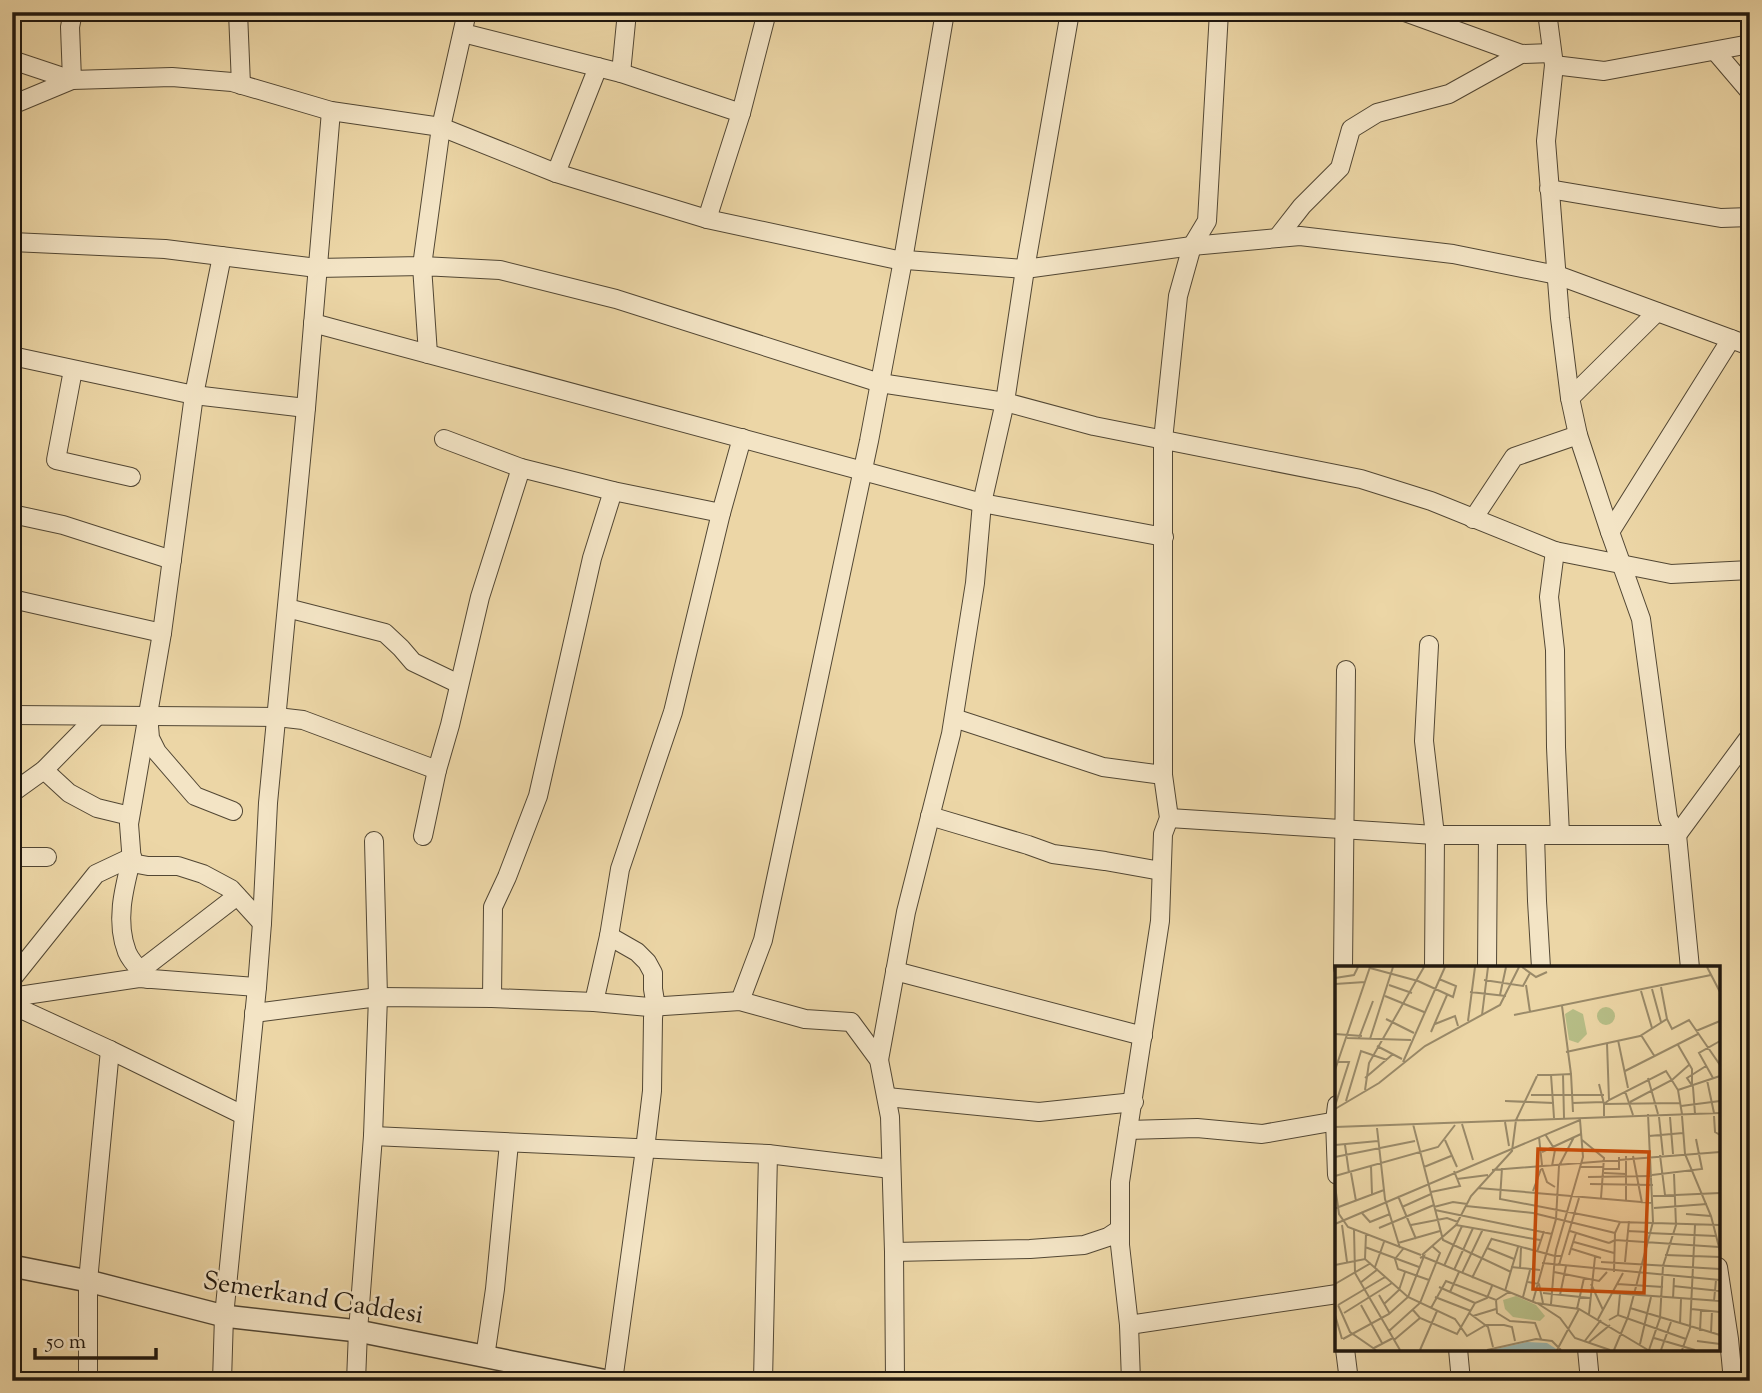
<svg xmlns="http://www.w3.org/2000/svg" width="1762" height="1393" viewBox="0 0 1762 1393" font-family="'Sorts Mill Goudy',serif">
<style>
.lines{fill:none;stroke-linecap:round;stroke-linejoin:round}
.minor-casing{stroke:#524734;stroke-width:20}
.tertiary-casing{stroke:#524734;stroke-width:24}
.minor{stroke:#f3e4c5;stroke-width:18}
.tertiary{stroke:#f3e4c5;stroke-width:21}
.labels{text-anchor:middle;dominant-baseline:central;stroke-width:5;stroke-linejoin:round;paint-order:stroke}
.street-label{font-size:26px;fill:#1f170e;stroke:#f3e4c5}
.inset-road{fill:none;stroke:#9a8a69;stroke-width:2}
.view{fill:#ca4f0c;fill-opacity:0.15;stroke:#ca4f0c;stroke-width:3.5}
.inset-edge{fill:none;stroke:#1f170e;stroke-width:3.5}
</style>
<rect width="100%" height="100%" fill="#ecd6a6"/>
<filter id="stains"><feTurbulence type="fractalNoise" baseFrequency=".00286" numOctaves="4"/><feColorMatrix values="0 0 0 0 .2 0 0 0 0 .09 0 0 0 0 .02 0 0 0 .5 -.17"/></filter>
<radialGradient id="worn" r=".72"><stop offset=".6" stop-color="#630" stop-opacity="0"/><stop offset="1" stop-color="#630" stop-opacity=".3"/></radialGradient>
<g class="lines">
<defs>
<g id="minor">
<path d="M238,12L241,85"/>
<path d="M1405,12L1521,54"/>
<path d="M1547,12L1554,65L1546,141L1560,318L1570,398L1578,435L1610,532L1641,619L1668,818L1677,835L1690,968"/>
<path d="M463,33L621,73L741,113"/>
<path d="M1715,51L1750,92"/>
<path d="M12,60L72,80L172,77L232,82L331,111L441,127L556,173L707,219L893,259L1025,269L1192,246L1300,236L1453,254L1557,275L1750,346"/>
<path d="M1554,65L1604,71L1750,44"/>
<path d="M621,73L627,12"/>
<path d="M12,105L72,80L70,27L73,12"/>
<path d="M556,173L598,67"/>
<path d="M1549,189L1721,218L1750,217"/>
<path d="M707,219L741,113L767,12"/>
<path d="M1277,238L1302,206L1340,168L1351,129L1377,113L1449,94L1521,54L1552,53"/>
<path d="M12,242L165,249L317,268L422,266L441,127L467,12"/>
<path d="M222,256L194,395L162,633L129,824L132,863L148,866H178L203,874L231,889L262,923"/>
<path d="M313,323L982,503L1164,537"/>
<path d="M428,354L422,266L500,270L616,299L880,383L1005,402L1094,426L1361,479L1431,501L1555,551L1671,574L1750,570"/>
<path d="M12,356L194,395L306,408"/>
<path d="M73,370L56,460L131,477"/>
<path d="M1570,398L1657,312"/>
<path d="M444,439L521,468L613,491L721,513"/>
<path d="M12,514L63,525L172,560"/>
<path d="M1473,519L1514,457L1578,435"/>
<path d="M1610,532L1731,339"/>
<path d="M1555,551L1549,597L1555,650L1556,747L1560,835"/>
<path d="M12,599L162,633"/>
<path d="M287,608L385,633L401,648L413,662L459,684"/>
<path d="M1429,645L1424,741L1435,835L1434,968"/>
<path d="M12,715L277,717L303,720L437,770"/>
<path d="M954,718L1103,767L1163,775"/>
<path d="M149,726L150,738L157,752L195,796L233,811"/>
<path d="M44,770L69,793L97,808L130,816"/>
<path d="M12,793L44,770L97,716"/>
<path d="M930,816L1028,845L1053,854L1105,861L1161,871"/>
<path d="M1169,818L1435,835H1677L1750,736"/>
<path d="M1535,835L1537,901L1541,968"/>
<path d="M423,836L437,770L450,725L480,597L521,468"/>
<path d="M12,857H47"/>
<path d="M132,857C124,888 115,921 127,952C131,962 141,971 148,979"/>
<path d="M609,936L637,952L647,962L653,973V989L655,1001L653,1018L652,1091L645,1149L613,1381"/>
<path d="M1343,968L1346,670"/>
<path d="M1487,968L1488,835"/>
<path d="M141,970L237,896"/>
<path d="M895,971L1143,1036"/>
<path d="M12,979L96,874L132,857"/>
<path d="M12,997L139,978L257,987"/>
<path d="M492,998L493,907L507,877L538,796L592,558L613,491"/>
<path d="M740,1001L763,940L869,441L903,260L945,12"/>
<path d="M594,1002L609,936L620,869L673,712L721,513L742,438"/>
<path d="M12,1005L110,1050L243,1115"/>
<path d="M254,1013L378,997L492,998L594,1002L649,1007L740,1001L805,1019L851,1022L879,1060L890,1117L894,1252L895,1381"/>
<path d="M879,1060L906,912L951,734L975,583L982,503L1005,402L1025,269L1070,12"/>
<path d="M887,1097L1039,1112L1134,1102"/>
<path d="M1337,1105L1335,1121L1337,1175"/>
<path d="M1128,1130L1197,1128L1262,1134L1337,1121"/>
<path d="M373,1136L768,1154L891,1169"/>
<path d="M894,1252L1030,1249L1084,1245L1108,1237L1120,1229"/>
<path d="M1718,1267L1729,1339L1733,1381"/>
<path d="M1129,1325L1337,1294"/>
<path d="M1345,1349L1349,1381"/>
<path d="M1458,1349L1461,1381"/>
<path d="M1587,1349L1590,1381"/>
<path d="M485,1357L495,1289L509,1143"/>
<path d="M88,1381V1281L110,1050"/>
<path d="M222,1381L224,1316L257,987L262,923L268,803L306,408L331,111"/>
<path d="M356,1381L358,1331L373,1136L378,997L374,841"/>
<path d="M763,1381L768,1154"/>
<path d="M1131,1381L1129,1325L1120,1245V1182L1160,921L1163,834L1169,818L1163,775V440L1178,296L1192,246L1207,221L1219,12"/>
</g>
<path id="tertiary" d="M12,1266L88,1281L224,1316L358,1331L607,1381"/>
</defs>
<use href="#minor" class="minor-casing"/>
<use href="#tertiary" class="tertiary-casing"/>
<use href="#minor" class="minor"/>
<use href="#tertiary" class="tertiary"/>
</g>
<g class="labels">
<g class="street-label">
<text transform="translate(313 1299) rotate(9)">Semerkand Caddesi</text>
</g>
</g>
<g transform="translate(1335 966)">
<rect width="385" height="385" fill="#ecd6a6"/>
<path d="M181,330L201,339L210,350L205,355L178,351L170,343L168,334Z" fill="#b7be87"/>
<path d="M262 50a9 9 0 1 1 18 0a9 9 0 1 1-18 0ZM238,43L248,48L252,68L243,77L234,74L230,48Z" fill="#b7be87"/>
<path d="M192,376L212,377L223,384H156Z" fill="#9bb7b0"/>
<path class="inset-road" d="M187,1L201,11L212,6M372,1L385,26M35,2L83,15L118,31L121,20L104,13M0,12L19,9L23,1M149,14L188,20L195,7M0,18L30,16M54,19L77,27M191,19L195,46M326,21L332,53M317,23L326,56M306,25L317,62M135,26L171,30M165,29L171,1M50,30L89,46M227,40L236,108M147,49L153,1M179,49L376,9M51,53L79,67M133,55L140,1M100,58L120,50L123,60M361,65L385,55M96,66L112,29M0,68L27,70M306,69L320,91M12,72L76,74M24,72L38,35M35,73L58,1M283,74L293,122M272,77L274,134M343,79L357,103V118M42,80L67,93M231,86L305,70L332,53L337,63L354,54L385,99M68,96L110,1M0,104L35,1M290,105L363,68M228,108L229,152M202,109H216L218,137M216,109L236,108L238,146M30,112L58,88M313,112L323,148M378,112L364,87L385,75M372,114L379,147M264,118L269,138L346,137M30,124L34,97L89,1M343,124L385,110M290,125L298,149M196,129H269M11,135L26,85L52,94M170,135L218,137L219,152M295,136L337,114L355,98M237,137L269,136M0,140L14,96H3M346,140L385,135M0,143L44,117L90,80L165,39L184,1M360,148L358,121L352,112L371,100M269,150V138L274,134L331,105L343,124L347,148M347,150L350,188L376,250L385,285M379,150L380,166L385,169M324,151L328,189M335,151L338,188M170,156L174,180M78,158L108,274L176,306M127,158L138,194M0,161L385,147M42,162L50,233L65,282M210,168L220,184L217,200M314,170L348,167M204,171L207,199M110,174L122,201M247,174L269,192L266,232M0,179L43,175M10,179L14,207M207,186L246,168M325,189L330,229M298,190L307,237M0,191L80,175M206,199L212,216L220,221M36,200L37,228M89,201L116,190M246,201H269M167,202L165,233L285,256M269,203H284V191M157,204L385,186M16,207L21,235M269,207L291,208M317,209L367,203L361,173M0,210L103,181L120,159M253,211L317,210M122,213L153,209M255,218L318,219M0,220L4,248L13,261L86,289M143,222L318,237M198,225L206,203M96,226L125,220L119,205M63,230L81,273M318,230L385,227M291,236V190M131,240L198,247L280,267M67,241L96,228M99,241L118,236L132,238M1,242L49,224M319,242L372,238M100,244L217,268M26,246L35,256L55,248M351,248L376,250M0,258L245,154L248,191L221,284L220,290H227M7,259L12,296M76,259L112,252L123,256M121,259L205,274M44,262L99,239M19,263L20,307L65,384M235,265L274,277M292,265L313,266M313,267L381,270M157,273L220,290L216,338M239,276L279,287M63,277L105,265M274,277L280,274L384,281M30,281L84,301M152,282L179,293M68,283L60,293L63,303L94,314M237,283L266,292M202,286L209,265M87,289L121,259L136,230L177,185L181,154L202,110M234,289L241,267M330,289L385,291M89,291L201,337L244,343L313,384M30,293L31,268M266,296L385,303M290,296L294,255M207,297L385,314M0,299L30,293L73,331L120,353L132,370L151,359H169L177,361L180,375M224,299L244,232M109,300L127,260M40,301L49,276M176,301L205,304M185,303L186,282M119,304L138,262M219,306L264,315L272,306M279,306L280,267L285,256L385,259M127,307L148,263M137,312L157,272M193,316L204,318L208,337M25,317L43,303M0,318L36,297M256,318L268,344M282,318L328,321M338,320L385,325M104,321L140,337M170,325L183,281M115,326L124,306M208,327L255,332M277,327L385,335M44,329L55,348M225,329L231,300M100,331L136,345M188,331L195,304M338,333L339,312M161,334L162,347L175,355L200,357L206,373M198,335L221,253L224,200L239,171M379,335L381,314M202,337L225,352L240,372L275,384M49,338L64,324L70,306M3,339L15,366L41,384M3,339L50,311M26,339L47,377M96,342L111,315L161,334L174,326M295,342L385,369M242,343L249,312M356,343L385,346M78,344L85,352L122,368L140,337L152,332L157,320M9,347L57,317M134,347L153,361L158,381M254,348L260,291M0,349L7,373M283,349L285,328M138,350L161,343M263,353L288,307M274,354L283,349L351,373M345,358L346,333M54,365L85,337L105,287L97,280M365,365L366,344M376,367L377,345M319,372L360,384M8,373L54,348L73,331L89,290L85,292M59,374L85,352M362,375L385,378M249,376L266,354M253,377L275,359M305,378L316,331M39,382L58,372M85,384L102,345M152,384L201,373L217,375L226,384M222,384L244,343M279,384L293,351L318,256L313,148M314,384L325,352L328,300L341,259L339,208M326,384L336,356M347,384L355,362L360,259"/>
<path class="view" d="M203,183L314,186L309,327L198,323Z"/>
<rect width="385" height="385" class="inset-edge"/>
</g>
<rect width="1762" height="1393" fill="none" stroke="#ecd6a6" stroke-width="42"/>
<rect x="14" y="14" width="1734" height="1365" fill="none" stroke="#1f170e" stroke-width="3.5"/>
<rect x="21" y="21" width="1720" height="1351" fill="none" stroke="#1f170e" stroke-width="2"/>
<path d="M35 1348v10h121v-10" fill="none" stroke="#1f170e" stroke-width="3.5"/>
<text x="46" y="1348" font-size="21" fill="#1f170e" stroke="#f3e4c5" stroke-width="5" paint-order="stroke">50 m</text>
<rect width="100%" height="100%" filter="url(#stains)"/>
<rect width="100%" height="100%" fill="url(#worn)"/>
</svg>
